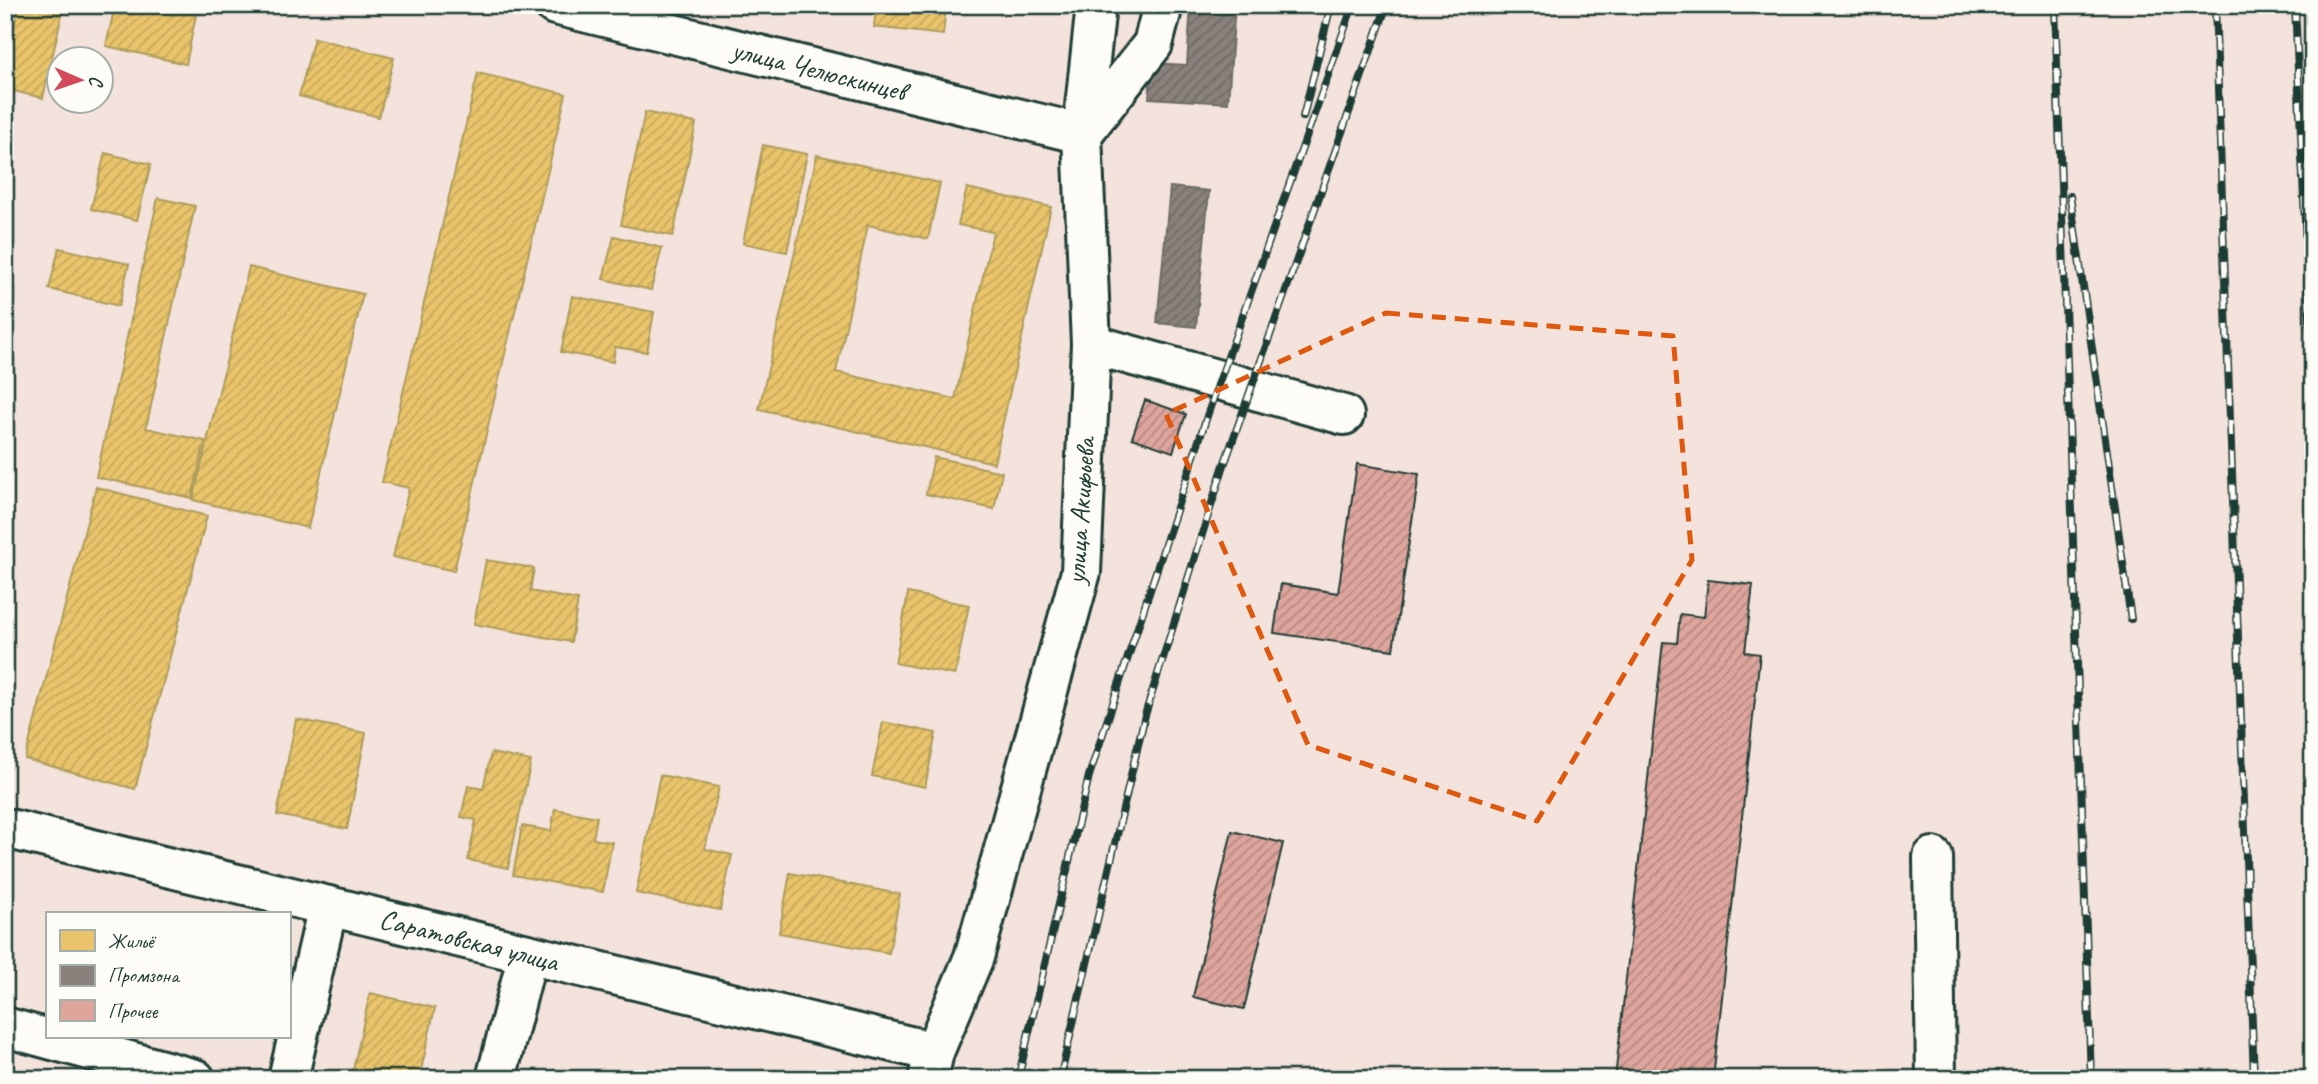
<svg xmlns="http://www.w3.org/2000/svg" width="2318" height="1084" viewBox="0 0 2318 1084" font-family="Caveat,sans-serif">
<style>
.homes{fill:url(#homes-hatch);stroke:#ac9c5a;stroke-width:2}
.industry{fill:url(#industry-hatch);stroke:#6a6d66;stroke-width:2}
.building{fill:url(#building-hatch);stroke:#1f3d34;stroke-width:2}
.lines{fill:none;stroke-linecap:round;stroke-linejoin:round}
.minor-casing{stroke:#1f3d34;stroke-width:44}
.minor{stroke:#fdfcf7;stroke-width:38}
.rail-casing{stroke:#1f3d34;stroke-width:8}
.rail{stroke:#fdfcf7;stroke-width:5;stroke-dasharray:16;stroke-linecap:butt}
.marked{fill:none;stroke:#de580e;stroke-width:5;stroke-dasharray:14 9;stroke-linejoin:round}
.labels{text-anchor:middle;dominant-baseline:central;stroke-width:7;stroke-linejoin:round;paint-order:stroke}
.street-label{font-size:28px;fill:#1f3d34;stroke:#fdfcf7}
</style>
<defs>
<pattern id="homes-hatch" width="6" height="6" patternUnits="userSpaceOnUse" patternTransform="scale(1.75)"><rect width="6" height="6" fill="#e9c46a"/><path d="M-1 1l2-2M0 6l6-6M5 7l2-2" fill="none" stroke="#c7a95c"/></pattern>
<pattern id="industry-hatch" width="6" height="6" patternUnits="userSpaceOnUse" patternTransform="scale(1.75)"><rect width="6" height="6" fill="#8a817c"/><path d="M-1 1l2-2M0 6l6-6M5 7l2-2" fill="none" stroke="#706b66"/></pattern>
<pattern id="building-hatch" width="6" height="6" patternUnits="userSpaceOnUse" patternTransform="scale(1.75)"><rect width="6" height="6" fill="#dea59d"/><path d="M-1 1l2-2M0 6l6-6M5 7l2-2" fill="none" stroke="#b38881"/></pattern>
</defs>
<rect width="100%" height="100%" fill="#f4e2dc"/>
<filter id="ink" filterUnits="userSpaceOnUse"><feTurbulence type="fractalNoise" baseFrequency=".0143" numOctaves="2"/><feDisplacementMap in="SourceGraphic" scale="14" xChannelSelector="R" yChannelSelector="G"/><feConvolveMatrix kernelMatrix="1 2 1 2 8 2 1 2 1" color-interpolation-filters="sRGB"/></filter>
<g filter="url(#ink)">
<g class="homes">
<path d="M19,5H64L43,98L5,89V68Z"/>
<path d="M115,5H198L186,64L106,46Z"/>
<path d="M876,5H946L943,35L874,27Z"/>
<path d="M314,38L394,58L379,117L299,96Z"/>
<path d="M478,73L566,94L454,571L393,557L409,488L382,482Z"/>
<path d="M645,112L696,123L673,236L621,225Z"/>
<path d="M763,145L807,154L787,252L743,243Z"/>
<path d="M105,153L151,164L137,220L91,209Z"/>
<path d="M817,155L940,183L928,239L868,225L836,372L955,399L993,232L958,225L967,188L1051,207L994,463L759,409Z"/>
<path d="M158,198L195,206L146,428L205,441L192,498L96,477Z"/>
<path d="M614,236L662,248L651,290L603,279Z"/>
<path d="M59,248L129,264L119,306L49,289Z"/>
<path d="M249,267L363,294L308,528L193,500Z"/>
<path d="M572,296L654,312L647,352L615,347L613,362L561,352Z"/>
<path d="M934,457L1002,472L994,509L926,494Z"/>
<path d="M96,487L207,516L135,789L25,759Z"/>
<path d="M486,560L534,568L530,591L578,600L571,642L474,624Z"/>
<path d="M908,593L969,605L955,675L895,663Z"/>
<path d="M296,719L366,733L347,829L277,815Z"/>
<path d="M883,722L936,733L925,787L872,776Z"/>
<path d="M491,753L531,761L508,868L468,860L476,820L461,817L468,786L483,789Z"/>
<path d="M660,775L719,787L705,849L732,855L720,910L636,893Z"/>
<path d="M555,809L597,817L593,839L612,842L603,892L513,875L522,826L551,831Z"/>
<path d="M790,873L900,894L889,953L779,933Z"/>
<path d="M370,993L435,1008L419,1079H351Z"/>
</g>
<g class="industry">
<path d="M1191,5H1235L1228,103L1149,98L1152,63L1187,65Z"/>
<path d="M1170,187L1209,191L1196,327L1157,323Z"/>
</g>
<g class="building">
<path d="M1145,400L1186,414L1173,452L1132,438Z"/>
<path d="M1357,464L1419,474L1393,650L1274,633L1281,584L1338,593Z"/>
<path d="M1708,580L1753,585L1745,652L1760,654L1713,1079H1615L1663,642L1677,643L1680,614L1704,617Z"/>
<path d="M1232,831L1283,843L1244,1009L1193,997Z"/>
</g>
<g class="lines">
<defs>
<g id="minor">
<path d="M555,5L1082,134L1153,44L1163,5"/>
<path d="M1091,344L1344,415"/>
<path d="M5,828L934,1052"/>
<path d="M1933,857L1936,1079"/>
<path d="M5,1027L195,1079"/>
<path d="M288,1079L328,906"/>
<path d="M496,1079L528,954"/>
<path d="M928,1079L934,1052L974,957L1081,572L1091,344L1082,134L1096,5"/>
</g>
</defs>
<use href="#minor" class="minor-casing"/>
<use href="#minor" class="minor"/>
<defs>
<g id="rail">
<path d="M2055,5L2091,1079"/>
<path d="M2215,5L2254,1079"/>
<path d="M2295,5L2313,394"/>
<path d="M1303,117L1331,5"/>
<path d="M2070,196L2131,619"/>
<path d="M1018,1079L1089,776L1208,413L1353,5"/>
<path d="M1060,1079L1145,715L1223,468L1387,5"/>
</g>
</defs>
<use href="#rail" class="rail-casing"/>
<use href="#rail" class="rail"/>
</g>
</g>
<path class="marked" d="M1386,313L1673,336L1692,560L1537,821L1308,745L1166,414Z"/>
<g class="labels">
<g class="street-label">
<text transform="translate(819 70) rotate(14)">улица Челюскинцев</text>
<text transform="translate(1080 511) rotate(-86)">улица Акифьева</text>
<text transform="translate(469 940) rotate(14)">Саратовская улица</text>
</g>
</g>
<rect width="2318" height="1084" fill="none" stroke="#fdfcf7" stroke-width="28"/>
<rect x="14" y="14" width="2290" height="1056" fill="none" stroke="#1f3d34" stroke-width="2.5" filter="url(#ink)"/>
<rect x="46" y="912" width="245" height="126" fill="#fdfcf7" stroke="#a4b0a9" stroke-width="2"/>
<rect x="60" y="930" width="35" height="21" fill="#e9c46a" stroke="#a4b0a9" stroke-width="2"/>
<text x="108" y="948" font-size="21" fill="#1f3d34">Жильё</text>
<rect x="60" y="965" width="35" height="21" fill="#8a817c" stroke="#a4b0a9" stroke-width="2"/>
<text x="108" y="982" font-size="21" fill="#1f3d34">Промзона</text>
<rect x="60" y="1000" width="35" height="21" fill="#dea59d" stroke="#a4b0a9" stroke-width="2"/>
<text x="108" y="1018" font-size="21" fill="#1f3d34">Прочее</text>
<g transform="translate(80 80) rotate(92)"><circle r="33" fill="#fdfcf7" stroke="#a4b0a9" stroke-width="2"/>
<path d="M0-5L12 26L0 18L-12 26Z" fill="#d1495b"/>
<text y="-10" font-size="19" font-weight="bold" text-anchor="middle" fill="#1f3d34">С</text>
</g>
</svg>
